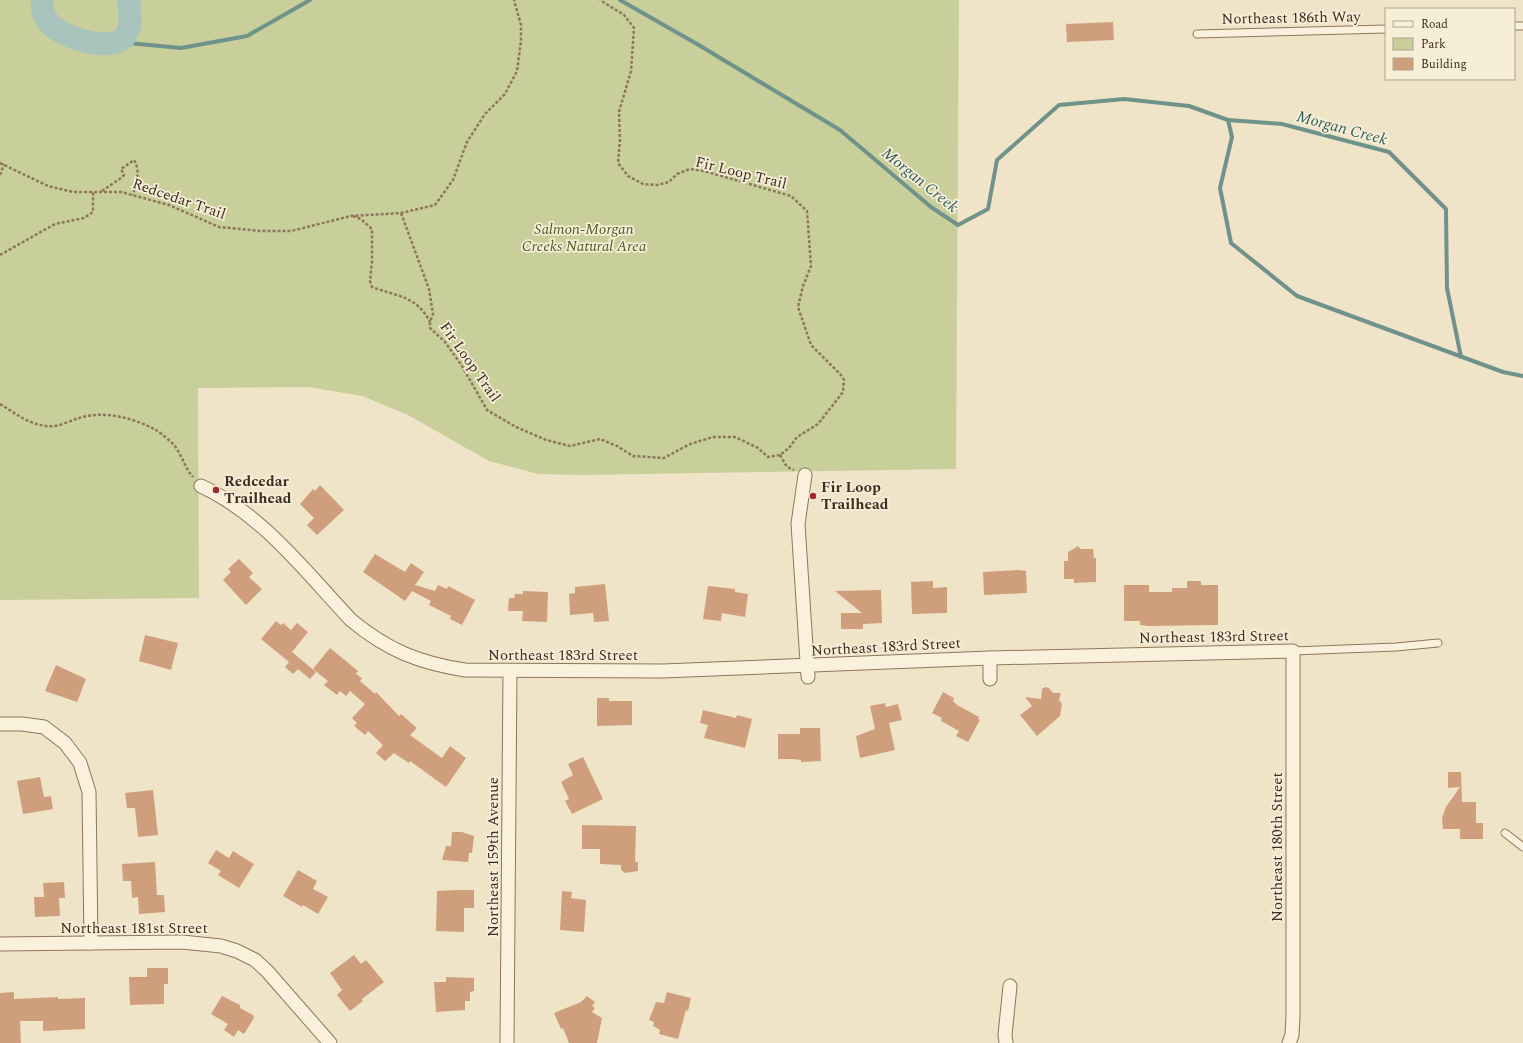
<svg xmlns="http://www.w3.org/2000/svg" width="1523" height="1043" viewBox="0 0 1523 1043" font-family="Spectral,serif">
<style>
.green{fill:#c9cf9b}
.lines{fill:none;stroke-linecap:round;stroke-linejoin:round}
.stream{stroke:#6f938a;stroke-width:4}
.river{stroke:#a9c4bc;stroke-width:23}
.building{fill:#cf9f7d}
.service-casing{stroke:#8d765c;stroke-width:9}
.minor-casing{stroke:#8d765c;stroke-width:15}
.path{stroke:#8d765c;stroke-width:2.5;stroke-dasharray:3 2;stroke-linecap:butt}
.service{stroke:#faf1dc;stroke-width:7}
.minor{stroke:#faf1dc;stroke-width:13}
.poi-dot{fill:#9e2a2b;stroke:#f7eed8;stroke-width:1.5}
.labels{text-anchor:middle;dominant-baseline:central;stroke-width:3.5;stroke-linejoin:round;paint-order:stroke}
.street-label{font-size:15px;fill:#3d2e20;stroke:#f7eed8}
.park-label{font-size:15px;font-style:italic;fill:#4d5a26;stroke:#f7eed8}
.poi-label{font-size:15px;font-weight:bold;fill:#3d2e20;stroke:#f7eed8;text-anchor:start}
.water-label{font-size:16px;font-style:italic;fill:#2f5d5a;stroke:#f7eed8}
</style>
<rect width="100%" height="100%" fill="#f0e4c8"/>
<path class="green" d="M0,0H959L956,469L583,475L538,474L489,461L408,415L362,396L308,387L198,388L199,598L0,600Z"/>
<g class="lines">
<g class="stream">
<path d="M620,0L697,44L840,130L931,207L958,225L988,209L997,160L1059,105L1124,99L1189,106L1228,120L1232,137L1220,188L1231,243L1297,296L1503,372L1523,376"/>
<path d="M118,42L181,48L247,36L310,0"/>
<path d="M1228,120L1282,124L1389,152L1446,209L1447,288L1461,357"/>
</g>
<path class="river" d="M42,0C42,9 43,16 49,23C62,38 119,57 128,31C132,22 129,9 129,0"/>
</g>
<g class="building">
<path d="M1113,22L1114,40L1067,42L1066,24Z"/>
<path d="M320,485L344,510L317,535L307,525L314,518L300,504L313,489L315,491Z"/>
<path d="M1078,546L1081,549H1093L1094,558H1096V582L1074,583V579H1064V561H1068V552Z"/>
<path d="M375,554L405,572L411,563L424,572L415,585L435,591L438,585L447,589L448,586L475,600L462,625L450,619L451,616L429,605L431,601L412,591L405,601L363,572Z"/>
<path d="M239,559L253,573L249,577L262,589L246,605L223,580L231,572L228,569Z"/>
<path d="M1019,570L1026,571L1027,593L984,595L983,572Z"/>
<path d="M933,581V588L947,587V613L912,614L911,582Z"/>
<path d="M1187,581H1201V585H1218V625L1148,626L1140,625V621H1124V585H1149V592H1172V588H1187Z"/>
<path d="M605,584L609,621L594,622L593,613L570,615L569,594L575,593V587Z"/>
<path d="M708,586L735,589V592L748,594L745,617L722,613L721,621L703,619Z"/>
<path d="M881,590L882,623L863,624V629H841V613H862L835,591Z"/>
<path d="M523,591L548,592L547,622L522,621L523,611H508L509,598H514L515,594H523Z"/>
<path d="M276,621L281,625L283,623L291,630L297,623L308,632L292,652L316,672L310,679L298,669L293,674L285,667L289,662L261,639Z"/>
<path d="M145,635L178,643L171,670L139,661Z"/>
<path d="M330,648L358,671L356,674L362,678L360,681L375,694L376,692L399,716L401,714L417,728L410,735L442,758L450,746L466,758L446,787L410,761L409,763L394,753L385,761L376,753L383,745L368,731L365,735L354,726L357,723L352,718L365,704L350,691L346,696L340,691L337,695L324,685L328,681L313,669Z"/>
<path d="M56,665L86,679L77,702L45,691Z"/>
<path d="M1045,687L1049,688L1053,693H1061L1059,700L1062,704L1060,716L1037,736L1020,715L1032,706L1025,697L1041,699L1042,689Z"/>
<path d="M943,692L954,698L953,701L957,705L979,717L978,719L980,720L968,742L956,736L959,731L941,721L942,718L932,713Z"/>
<path d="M597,698H609V701H632V725L597,726Z"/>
<path d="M885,703L886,707L898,704L902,720L889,723L895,750L860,758L856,736L875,729L870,706Z"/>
<path d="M703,710L736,718L737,715L752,719L745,748L704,738L708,725L700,723Z"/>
<path d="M800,728H820L821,761L801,762V760L793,759H778V734H800Z"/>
<path d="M583,757L603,799L572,814L565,801L569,799L561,782L573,775L568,764Z"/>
<path d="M1448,772H1461L1462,802H1476V823H1483V839H1460V829H1443L1442,818L1446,807L1460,787L1448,788Z"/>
<path d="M40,777L44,797L51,796L53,809L23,814L17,781Z"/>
<path d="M153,790L158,835L138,837L135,808H127L125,793Z"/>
<path d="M582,825L636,826L635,862H638V871L625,873L621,870V865L600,864V849H582Z"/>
<path d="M452,832H462L474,836L472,853H469L468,862L442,860L446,846H451Z"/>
<path d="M216,850L229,858L233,851L254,864L239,888L218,875L221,871L208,863Z"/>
<path d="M155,862L157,895H164L165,912L139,914L138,897L132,898L131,881H123L122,864Z"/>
<path d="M298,870L317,881L313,889L328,897L318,914L303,905L302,907L283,896Z"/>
<path d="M64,882L65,898H59L60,916L35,917L34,897H44L43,883Z"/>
<path d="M456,890H474V908H464V932L436,931L437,891Z"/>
<path d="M562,891L572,892L571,898L586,900L584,932L560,930Z"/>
<path d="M354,955L361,964L366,960L384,982L362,999L363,1001L350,1011L337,995L342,990L330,973Z"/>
<path d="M147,968H168V984H164V1004L130,1005L129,977H147Z"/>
<path d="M446,977L474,978V991L470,992V1001H465V1010L436,1012L434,982H446Z"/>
<path d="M14,992V999L58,997V999L85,998V1029L43,1031V1021H20L21,1043H0V993Z"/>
<path d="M667,992L691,998L688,1011L686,1010L678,1039L659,1034L660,1030L653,1026L654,1022L649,1020L656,1002L664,1003Z"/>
<path d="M222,996L240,1005V1008L253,1015L254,1018L244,1034L238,1030L234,1037L224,1030L228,1024L211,1014Z"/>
<path d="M587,996L595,1002L592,1006L595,1008L592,1012L602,1018L597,1043H569L563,1028L561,1029L554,1013L581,1002Z"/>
</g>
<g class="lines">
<defs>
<g id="service">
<path d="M1514,26H1523"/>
<path d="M1197,34L1386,29"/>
<path d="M1293,651L1396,647L1438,643"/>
<path d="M1505,833L1523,847"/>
</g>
<g id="minor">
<path d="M805,475L798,524L808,677"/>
<path d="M201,486C262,514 305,571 351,620C387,650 419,663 465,670L663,671L990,658L1293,651V1016L1292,1035L1289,1043"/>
<path d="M990,658V679"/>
<path d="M0,724H22L44,727L65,743L80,763L89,792L91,943"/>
<path d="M0,944L182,942L221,946L237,951L255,960L267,971L330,1043"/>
<path d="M507,1043L510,671"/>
<path d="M1006,1043L1005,1035L1010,986"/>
</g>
</defs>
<use href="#service" class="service-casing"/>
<use href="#minor" class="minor-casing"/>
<g class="path">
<path d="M0,163L48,186L73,192H121L169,205L219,227L261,231H291L351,216L401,213L435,205L453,180L467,142L485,114L505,94L517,71L521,41V25L514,0"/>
<path d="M0,175L4,164"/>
<path d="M102,191L121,178L124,175L121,169L134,160C141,171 136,183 133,195"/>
<path d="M401,213L429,289L433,314L430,322V328L445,342L462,366L487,410L516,427L546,440L570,446L600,439L617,446L633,456L664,458L690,444L713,437H735L758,448L768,457L780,455L789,448L797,437L818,424L843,392L844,380L841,375L811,345L798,307L803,286L811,266L807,211L791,196L704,171L690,169L677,174L669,182L657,185L643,184L628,176L618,163L620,140L619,112L631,71L634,28L624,15L600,0"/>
<path d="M353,216L361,219L372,229V261L370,281L372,287C396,296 417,296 430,322"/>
<path d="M0,255L55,224L84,218L93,212V191"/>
<path d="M0,404C15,413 28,424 46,426C57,428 69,421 79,418C104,410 134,418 156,430C162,434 175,444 178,451C184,461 186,469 193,477"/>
<path d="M780,455L787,467L794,470"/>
</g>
<use href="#service" class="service"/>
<use href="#minor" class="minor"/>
</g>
<g class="poi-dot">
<circle cx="216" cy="490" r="4"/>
<circle cx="813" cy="496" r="4"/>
</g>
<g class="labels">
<g class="street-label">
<text transform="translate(1291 18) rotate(-1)">Northeast 186th Way</text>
<text transform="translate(741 173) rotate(14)">Fir Loop Trail</text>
<text transform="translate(179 199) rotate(19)">Redcedar Trail</text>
<text transform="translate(470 362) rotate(55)">Fir Loop Trail</text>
<text transform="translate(1214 637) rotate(-1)">Northeast 183rd Street</text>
<text transform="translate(886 647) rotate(-3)">Northeast 183rd Street</text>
<text x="563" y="655">Northeast 183rd Street</text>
<text transform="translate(1277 847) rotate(-90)">Northeast 180th Street</text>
<text transform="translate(493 857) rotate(-90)">Northeast 159th Avenue</text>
<text x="134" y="928">Northeast 181st Street</text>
</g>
<g class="park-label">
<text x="584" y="229">Salmon-Morgan<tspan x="584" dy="17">Creeks Natural Area</tspan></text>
</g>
<g class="poi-label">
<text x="224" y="481">Redcedar<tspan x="224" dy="17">Trailhead</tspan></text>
<text x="821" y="487">Fir Loop<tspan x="821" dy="17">Trailhead</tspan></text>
</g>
<g class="water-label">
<text transform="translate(1342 128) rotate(15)">Morgan Creek</text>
<text transform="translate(920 180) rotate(39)">Morgan Creek</text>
</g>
</g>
<rect x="1385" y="8" width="130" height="72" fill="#f7eed8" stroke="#ada18e"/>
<rect x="1393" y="21" width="20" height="6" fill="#faf1dc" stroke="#ada18e"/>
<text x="1421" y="28" font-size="12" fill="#3d2e20">Road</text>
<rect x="1393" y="38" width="20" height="12" fill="#c9cf9b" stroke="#ada18e"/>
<text x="1421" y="48" font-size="12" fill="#3d2e20">Park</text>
<rect x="1393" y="58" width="20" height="12" fill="#cf9f7d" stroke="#ada18e"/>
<text x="1421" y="68" font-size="12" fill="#3d2e20">Building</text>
</svg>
